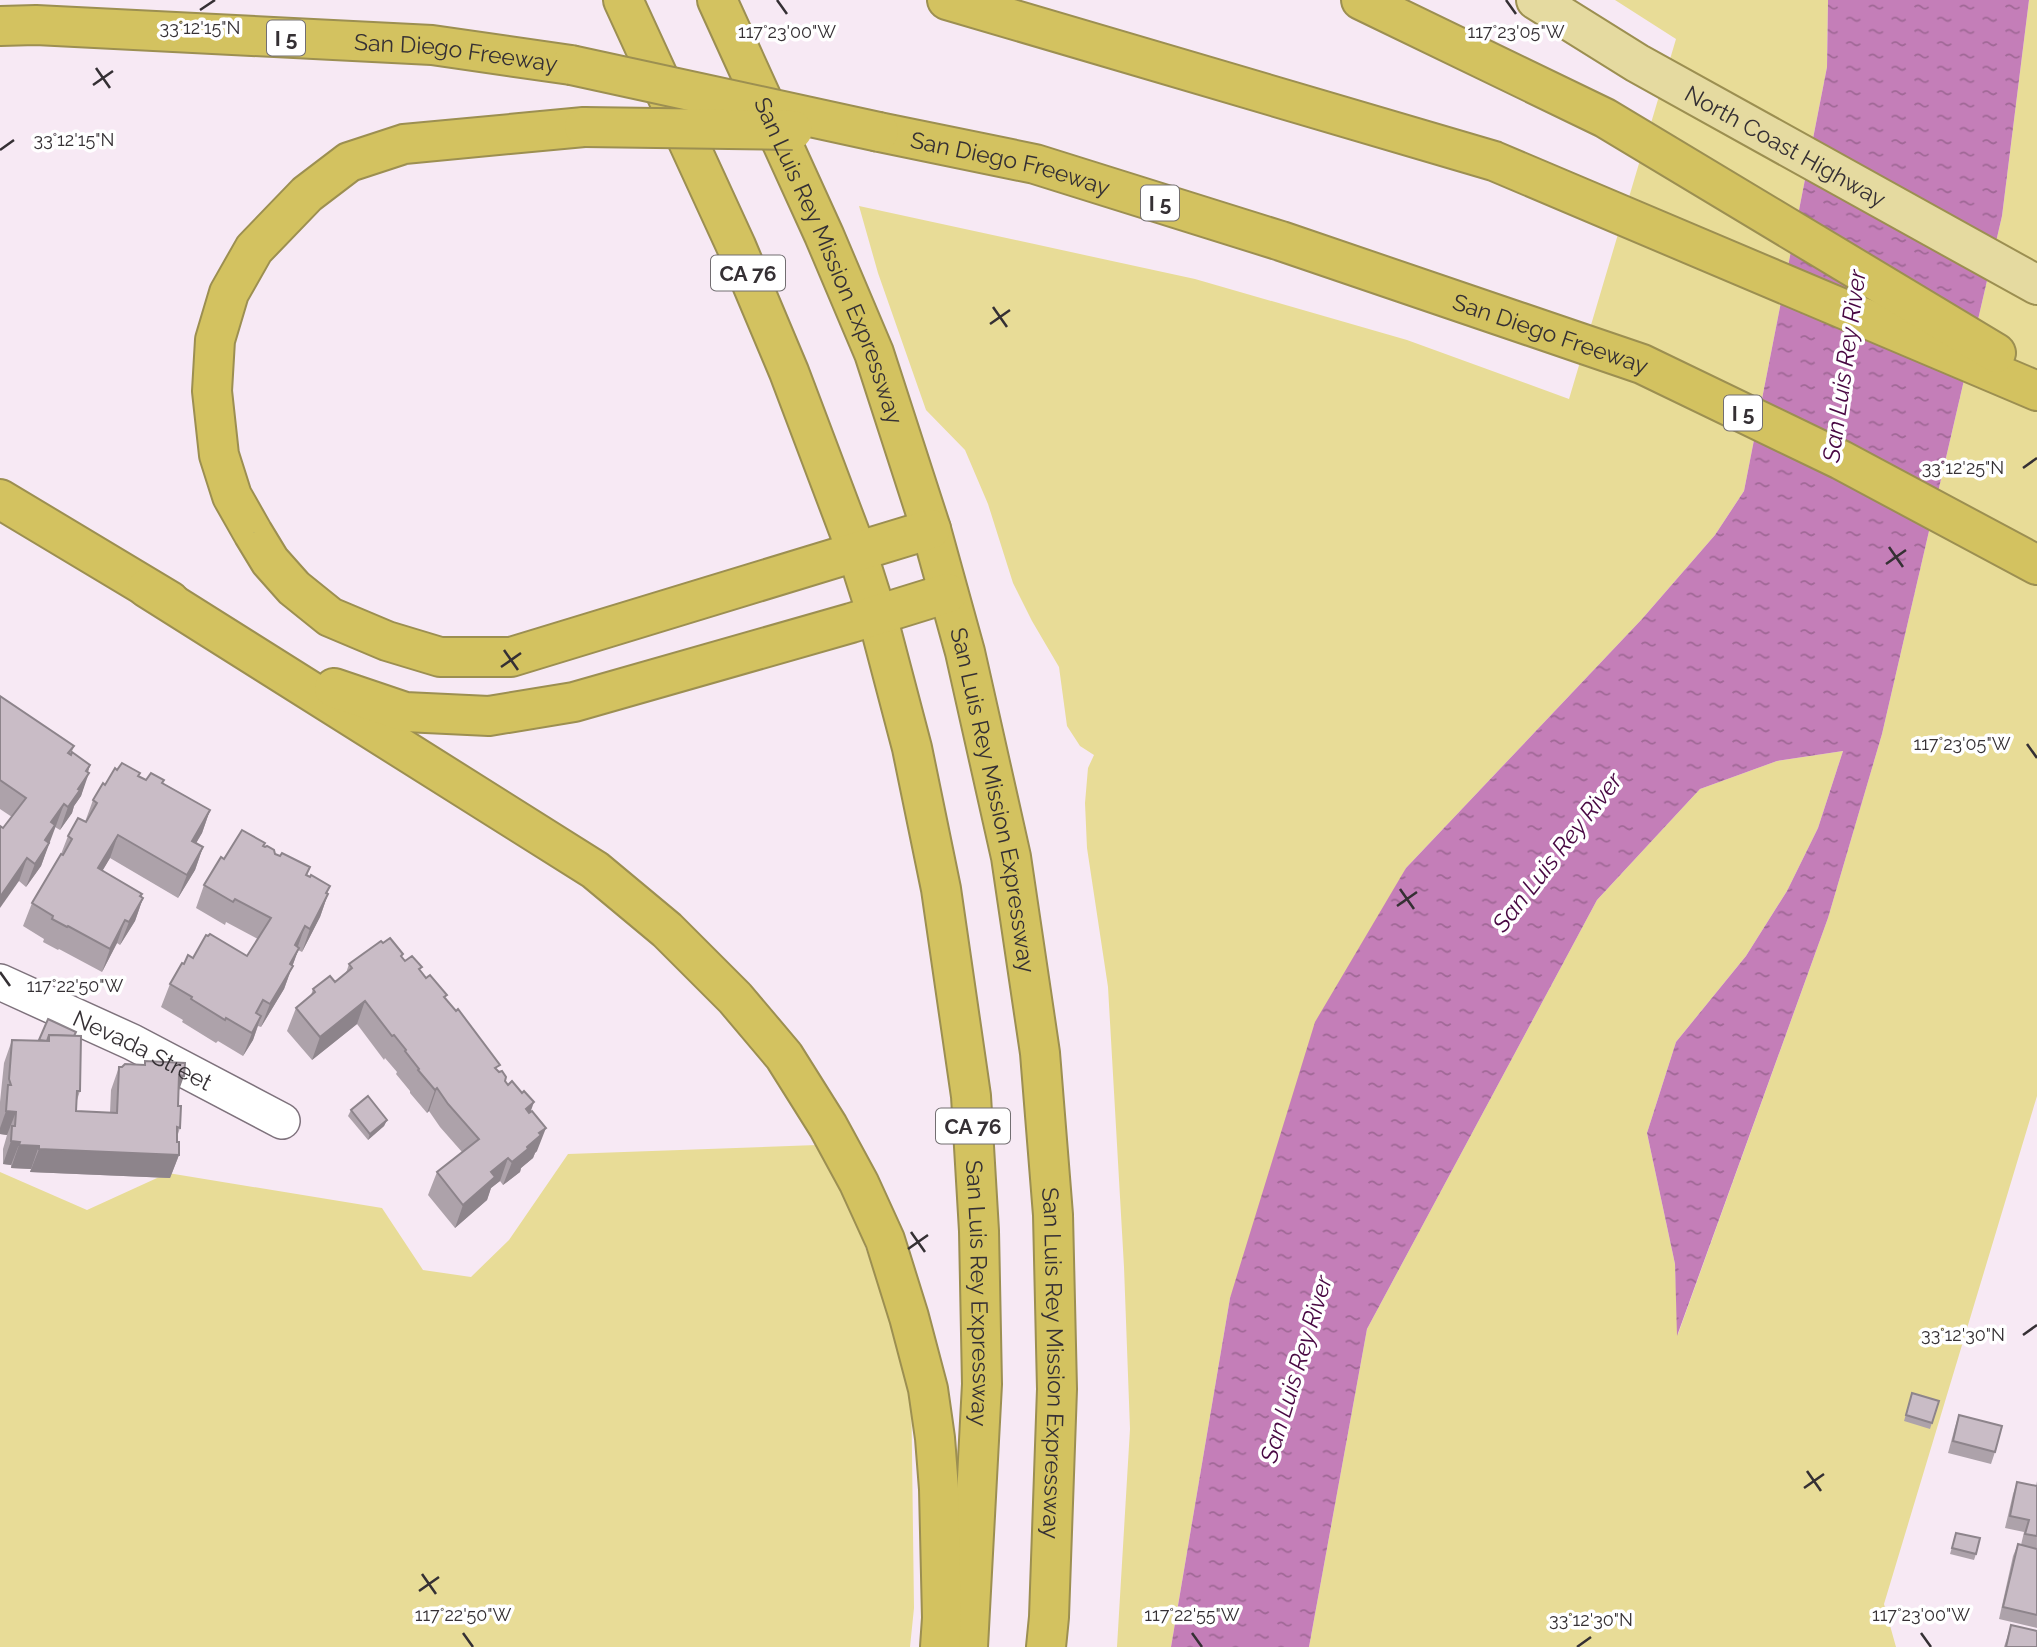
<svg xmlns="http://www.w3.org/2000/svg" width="2037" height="1647" viewBox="0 0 2037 1647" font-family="Raleway,sans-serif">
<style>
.grass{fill:#e8dc97}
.water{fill:url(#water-ripples)}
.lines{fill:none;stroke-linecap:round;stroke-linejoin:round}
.minor-casing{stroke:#7e727c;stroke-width:38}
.major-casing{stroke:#9c8f51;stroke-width:42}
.highway-casing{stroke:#9c8f51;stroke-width:42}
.minor{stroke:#fff;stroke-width:35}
.major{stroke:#e5daa0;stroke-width:38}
.highway{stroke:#d3c260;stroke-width:38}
.highway-bridge-casing{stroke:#9c8f51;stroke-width:42;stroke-linecap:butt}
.highway-bridge{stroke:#d3c260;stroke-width:38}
.wall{fill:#ada2aa}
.shaded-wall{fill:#8d848b}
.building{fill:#c9bcc6;stroke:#8d848b;stroke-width:2}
.ticks{fill:none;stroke:#353034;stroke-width:2.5}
.labels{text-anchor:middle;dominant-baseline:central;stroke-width:7;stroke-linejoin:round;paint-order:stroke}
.shield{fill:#fff;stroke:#726e71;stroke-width:2}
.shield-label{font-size:21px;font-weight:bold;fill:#353034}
.street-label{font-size:23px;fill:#353034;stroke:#fff}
.water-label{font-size:24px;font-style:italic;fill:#480742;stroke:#fff}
.ticks-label{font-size:18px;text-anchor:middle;fill:#353034;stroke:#fff;stroke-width:7;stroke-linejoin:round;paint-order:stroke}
</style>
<defs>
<pattern id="water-ripples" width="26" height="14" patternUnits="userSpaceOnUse" patternTransform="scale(1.75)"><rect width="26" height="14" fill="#c47eb8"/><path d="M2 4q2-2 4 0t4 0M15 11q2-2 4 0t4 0" fill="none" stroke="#a06896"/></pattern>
</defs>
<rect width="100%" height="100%" fill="#f7e9f4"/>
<g class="grass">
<path d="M1615,0H1828L1827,67L1744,491L1715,535L1642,619L1406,868L1230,1298L1171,1647H1117L1130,1429L1124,1267L1108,987L1087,848L1085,803L1088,768L1094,755L1080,746L1067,726L1059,667L1032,621L1013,583L988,504L965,450L926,410L878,273L859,206L1195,279L1407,340L1569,399L1676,39Z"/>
<path d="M2029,0H2037V1096L1884,1604L1896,1647H1309L1367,1329L1597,900L1700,789L1777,761L1843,751L1818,828L1787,891L1746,956L1676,1042L1647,1133L1675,1264L1678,1334L1828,918L1882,734L2002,216Z"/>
<path d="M817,1145L852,1210L911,1376L914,1608L910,1647H0V1172L87,1210L168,1173L382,1208L423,1270L471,1277L509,1240L568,1154Z"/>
</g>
<path class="water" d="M1828,0H2029L2002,216L1882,734L1828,918L1677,1336L1675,1264L1647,1133L1676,1042L1746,956L1787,891L1818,828L1843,751L1777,761L1700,789L1597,900L1367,1329L1309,1647H1171L1230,1298L1315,1022L1406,868L1642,619L1715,535L1744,491L1827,67Z"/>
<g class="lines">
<defs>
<g id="minor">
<path id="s1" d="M0,982L132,1042L282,1121"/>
</g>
<g id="major">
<path id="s2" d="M1536,0L1637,63L2037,285"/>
</g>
<g id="highway">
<path id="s3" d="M623,0L736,246L789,372L857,552L877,615L912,748L941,889L971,1096L979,1231L982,1384L968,1647"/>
<path id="s4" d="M717,0L824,235L874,353L931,529L965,652L1011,857L1040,1053L1053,1215L1057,1389L1049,1617L1046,1647"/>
<path d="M947,0L1494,161L2037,391"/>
<path d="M1361,0L1605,118L1996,353"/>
<path id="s5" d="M0,26L36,25L432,45L571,65"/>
<path d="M584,127L404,144L349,162L307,194L254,249L229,293L215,340L212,391L219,455L232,496L253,533L270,561L294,588L330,617L387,641L440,657H511L931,529"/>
<path id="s6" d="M879,132L1035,164L1281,241L1642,364L1841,460L2037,565"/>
<path d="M0,499L170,601"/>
<path d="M147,588L595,870L667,930L735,998L784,1056L828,1126L859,1183L885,1240L909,1317L928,1389L935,1438L939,1489L942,1618L940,1647"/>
<path d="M334,688L405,712L489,716L574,702L851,623L948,593"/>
</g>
</defs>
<use href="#minor" class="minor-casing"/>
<use href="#major" class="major-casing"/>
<use href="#highway" class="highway-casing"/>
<use href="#minor" class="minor"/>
<use href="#major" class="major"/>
<use href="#highway" class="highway"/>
<defs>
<g id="highway-bridge">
<path d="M571,65L879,132"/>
<path d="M584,127L793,130"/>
</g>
</defs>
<use href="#highway-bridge" class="highway-bridge-casing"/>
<use href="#highway-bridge" class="highway-bridge"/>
</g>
<g class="wall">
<path d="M0,696L74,746L71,754L90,765L81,796L74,806L72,813L60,830L55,827L54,828L41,866L26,887L19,881L3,828L12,817L0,809Z"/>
<path d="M117,770L139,777L146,780L163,783L210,810L202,833L196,843L203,847L195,870L178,898L110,858L102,871L142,894L141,897L143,898L135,921L120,945L117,943L102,972L59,949L58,950L43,942L44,939L23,926L32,903L61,854L68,836L85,822L93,800Z"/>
<path d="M263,846L280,856L310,867L307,875L328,894L320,917L302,952L298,950L284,989L261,1027L258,1026L253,1040L243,1056L218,1041L216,1043L182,1022L183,1020L161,1007L170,984L184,964L193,958L247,956L258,939L226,922L225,925L196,908L204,885L224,859Z"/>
<path d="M383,943L402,958L405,961L421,971L445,999L498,1071L530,1112L537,1151L535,1153L533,1158L521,1168L520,1172L503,1185L500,1181L491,1188L487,1200L455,1228L428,1195L437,1172L462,1152L440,1127L429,1111L427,1113L410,1093V1091L396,1074L397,1072L385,1058L384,1060L357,1024L312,1060L287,1031L296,1008L311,995L313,989L335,982L346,973L349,964Z"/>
<path d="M48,1019L74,1036L80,1091L77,1100L76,1111L110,1113L111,1090L119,1067L144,1065L145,1061L179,1091L178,1106L180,1128L177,1137V1142L179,1155L170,1178L30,1172L31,1169L11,1168V1165L3,1164V1149L7,1135L0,1134V1102L4,1063L12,1040L38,1041Z"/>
<path d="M351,1110L387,1120L384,1126L368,1140L348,1116Z"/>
<path d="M1912,1393L1939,1401L1930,1429L1904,1421Z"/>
<path d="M1959,1415L1995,1452L1991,1464L1948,1453L1955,1427Z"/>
<path d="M2037,1481V1628L1999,1619L2013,1556L2018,1544L2021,1545L2024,1532L2005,1528L2013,1494L2017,1482L2036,1486Z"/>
<path d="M1956,1533L1976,1554L1974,1560L1950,1554Z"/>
<path d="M2011,1625L2037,1647H2004Z"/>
</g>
<g class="shaded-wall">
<path d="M90,765L86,778L89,773L81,796L74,806L72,813L60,830L68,807Z"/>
<path d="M64,804L41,866L26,887L51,822Z"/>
<path d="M210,810L202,833L184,864L192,841Z"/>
<path d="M118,835L110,858L90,892L98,868Z"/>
<path d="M203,847L195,870L178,898L187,875Z"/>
<path d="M27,858L19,881L0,908V897Z"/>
<path d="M330,886L323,905L328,894L320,917L302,952L310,929Z"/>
<path d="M142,894L136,910L143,898L135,921L120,945L129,922Z"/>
<path d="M125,920L117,943L102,972L110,949Z"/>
<path d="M305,926L297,949L295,945Z"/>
<path d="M299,948L284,989L261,1027L270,1004Z"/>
<path d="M365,1001L357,1024L312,1060L320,1037Z"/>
<path d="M261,1016L253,1040L243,1056L252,1033Z"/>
<path d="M179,1075L184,1076L176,1099Z"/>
<path d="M437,1088L429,1111L427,1113L435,1090Z"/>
<path d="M534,1102L526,1125V1109Z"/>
<path d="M6,1111L16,1112L7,1135L0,1134V1128Z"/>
<path d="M387,1120L384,1126L368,1140L370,1134Z"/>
<path d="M546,1128L537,1151L535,1153L533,1158L521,1168L520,1172L503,1185L512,1162L539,1133Z"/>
<path d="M11,1141L20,1142L11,1165L3,1164Z"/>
<path d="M19,1145L39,1146L31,1169L11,1168Z"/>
<path d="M39,1149L179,1155L170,1178L30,1172Z"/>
<path d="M508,1158L500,1181L491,1188L487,1200L455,1228L463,1205L491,1172Z"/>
</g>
<g class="building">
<path d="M0,696L74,746L68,753L71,755L72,752L90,765L86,771L89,773L78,789L80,790L68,807L64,804L51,822L55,825L45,840L49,843L35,864L27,858L0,897V826L3,828L26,798L0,780Z"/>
<path d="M122,763L140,773L138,776L146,780L151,773L164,780L162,783L210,810L192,841L203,847L187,875L118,835L98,868L142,894L140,896L143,898L129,922L125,920L110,949L68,926L67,927L52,919L53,916L32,903L61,854L63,855L72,839L68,836L78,818L86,822L97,803L93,800L103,783L105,785L115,768L117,770Z"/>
<path d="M242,830L265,843L263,846L265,847L267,846L274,850L275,854L280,856L282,853L310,867L306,875L310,877L311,875L330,886L326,893L328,894L310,929L305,926L295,945L299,948L290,964L293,966L270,1004L263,1000L256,1013L261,1016L252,1033L226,1018L225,1020L191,999L192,997L170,984L182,963L184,964L188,955L193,958L206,935L208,936L210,934L247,956L271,918L235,899L233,902L204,885L221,857L224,859Z"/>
<path d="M390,938L403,954L401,956L405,961L412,956L422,967L419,969L426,978L430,975L447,995L444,997L456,1011L458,1009L500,1065L495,1068L499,1072L502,1071L506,1077L505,1081L508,1085L512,1081L522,1093L524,1091L534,1102L526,1109L529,1113L532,1111L546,1128L539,1133L541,1135L527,1147L528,1149L512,1162L508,1158L491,1172L495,1177L463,1205L437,1172L479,1139L448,1104L437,1088L435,1090L418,1070L419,1069L405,1051L406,1050L394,1035L392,1036L365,1001L320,1037L296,1008L315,992L313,989L330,976L335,982L352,968L349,964L381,941L383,943Z"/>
<path d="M48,1019L76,1032L74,1036L49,1035L47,1041L39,1040Z"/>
<path d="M49,1035L81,1036L80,1091H77L76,1111L117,1113L119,1067H122L125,1064L145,1065V1061L185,1063L184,1076L179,1075L178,1106H181L180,1128L177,1127V1142H179V1155L39,1149V1146L19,1145L20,1142L11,1141L12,1126H15L16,1112L6,1111L8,1085H11L9,1079L12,1040L49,1041Z"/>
<path d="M368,1096L387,1120L370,1134L351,1110Z"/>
<path d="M1912,1393L1939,1401L1932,1423L1906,1415Z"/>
<path d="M1959,1415L2002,1426L1995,1452L1953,1441Z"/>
<path d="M2017,1482L2037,1486V1536L2025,1534L2029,1520L2010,1516Z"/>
<path d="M1956,1533L1980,1538L1976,1554L1952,1548Z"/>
<path d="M2018,1544L2037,1549V1615L2003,1607Z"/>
<path d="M2011,1625L2037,1631V1647H2006Z"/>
</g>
<path class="ticks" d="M777,0L787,14M1506,0L1516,14M200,10L215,0M96,68L110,88M93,85L113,71M0,150L14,140M993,307L1007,327M990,324L1010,310M2023,468L2037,458M1889,547L1903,567M1886,564L1906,550M504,650L518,670M501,667L521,653M2027,744L2037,758M1400,889L1414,909M1397,906L1417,892M0,972L10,986M911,1232L925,1252M908,1249L928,1235M2023,1335L2037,1325M1807,1471L1821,1491M1804,1488L1824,1474M422,1574L436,1594M419,1591L439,1577M463,1633L473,1647M1192,1633L1202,1647M1921,1633L1931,1647M1577,1647L1591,1637"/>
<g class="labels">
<g class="shield">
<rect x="267" y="20.5" width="38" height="35" rx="5"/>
<rect x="1141" y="185.5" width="38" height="35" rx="5"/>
<rect x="711" y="255.5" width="74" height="35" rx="5"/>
<rect x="1724" y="395.5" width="38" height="35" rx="5"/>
<rect x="936" y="1108.5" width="74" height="35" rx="5"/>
</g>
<g class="shield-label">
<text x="286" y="38">I 5</text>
<text x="1160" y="203">I 5</text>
<text x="748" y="273">CA 76</text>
<text x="1743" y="413">I 5</text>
<text x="973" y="1126">CA 76</text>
</g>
<g class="street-label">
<text stroke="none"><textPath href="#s5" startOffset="457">San Diego Freeway</textPath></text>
<text stroke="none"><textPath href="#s2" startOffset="289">North Coast Highway</textPath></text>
<text stroke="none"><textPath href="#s6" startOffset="135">San Diego Freeway</textPath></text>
<text stroke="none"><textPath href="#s4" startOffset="284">San Luis Rey Mission Expressway</textPath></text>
<text stroke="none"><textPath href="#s6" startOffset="702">San Diego Freeway</textPath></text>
<text stroke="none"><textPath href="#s4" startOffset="850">San Luis Rey Mission Expressway</textPath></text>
<text stroke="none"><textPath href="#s1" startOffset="158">Nevada Street</textPath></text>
<text stroke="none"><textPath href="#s3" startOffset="1354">San Luis Rey Expressway</textPath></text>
<text stroke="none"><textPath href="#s4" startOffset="1418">San Luis Rey Mission Expressway</textPath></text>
</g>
<g class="water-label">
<text transform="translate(1844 366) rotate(-82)">San Luis Rey River</text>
<text transform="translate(1557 852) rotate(-52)">San Luis Rey River</text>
<text transform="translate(1296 1369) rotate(-73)">San Luis Rey River</text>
</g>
</g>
<g class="ticks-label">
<text x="200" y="34">33°12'15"N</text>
<text x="787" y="38">117°23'00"W</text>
<text x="1516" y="38">117°23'05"W</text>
<text x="74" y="146">33°12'15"N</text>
<text x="1963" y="474">33°12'25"N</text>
<text x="1962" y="750">117°23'05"W</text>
<text x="75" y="992">117°22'50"W</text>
<text x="1963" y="1341">33°12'30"N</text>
<text x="463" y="1621">117°22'50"W</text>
<text x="1192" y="1621">117°22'55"W</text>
<text x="1921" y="1621">117°23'00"W</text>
<text x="1591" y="1626">33°12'30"N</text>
</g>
</svg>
